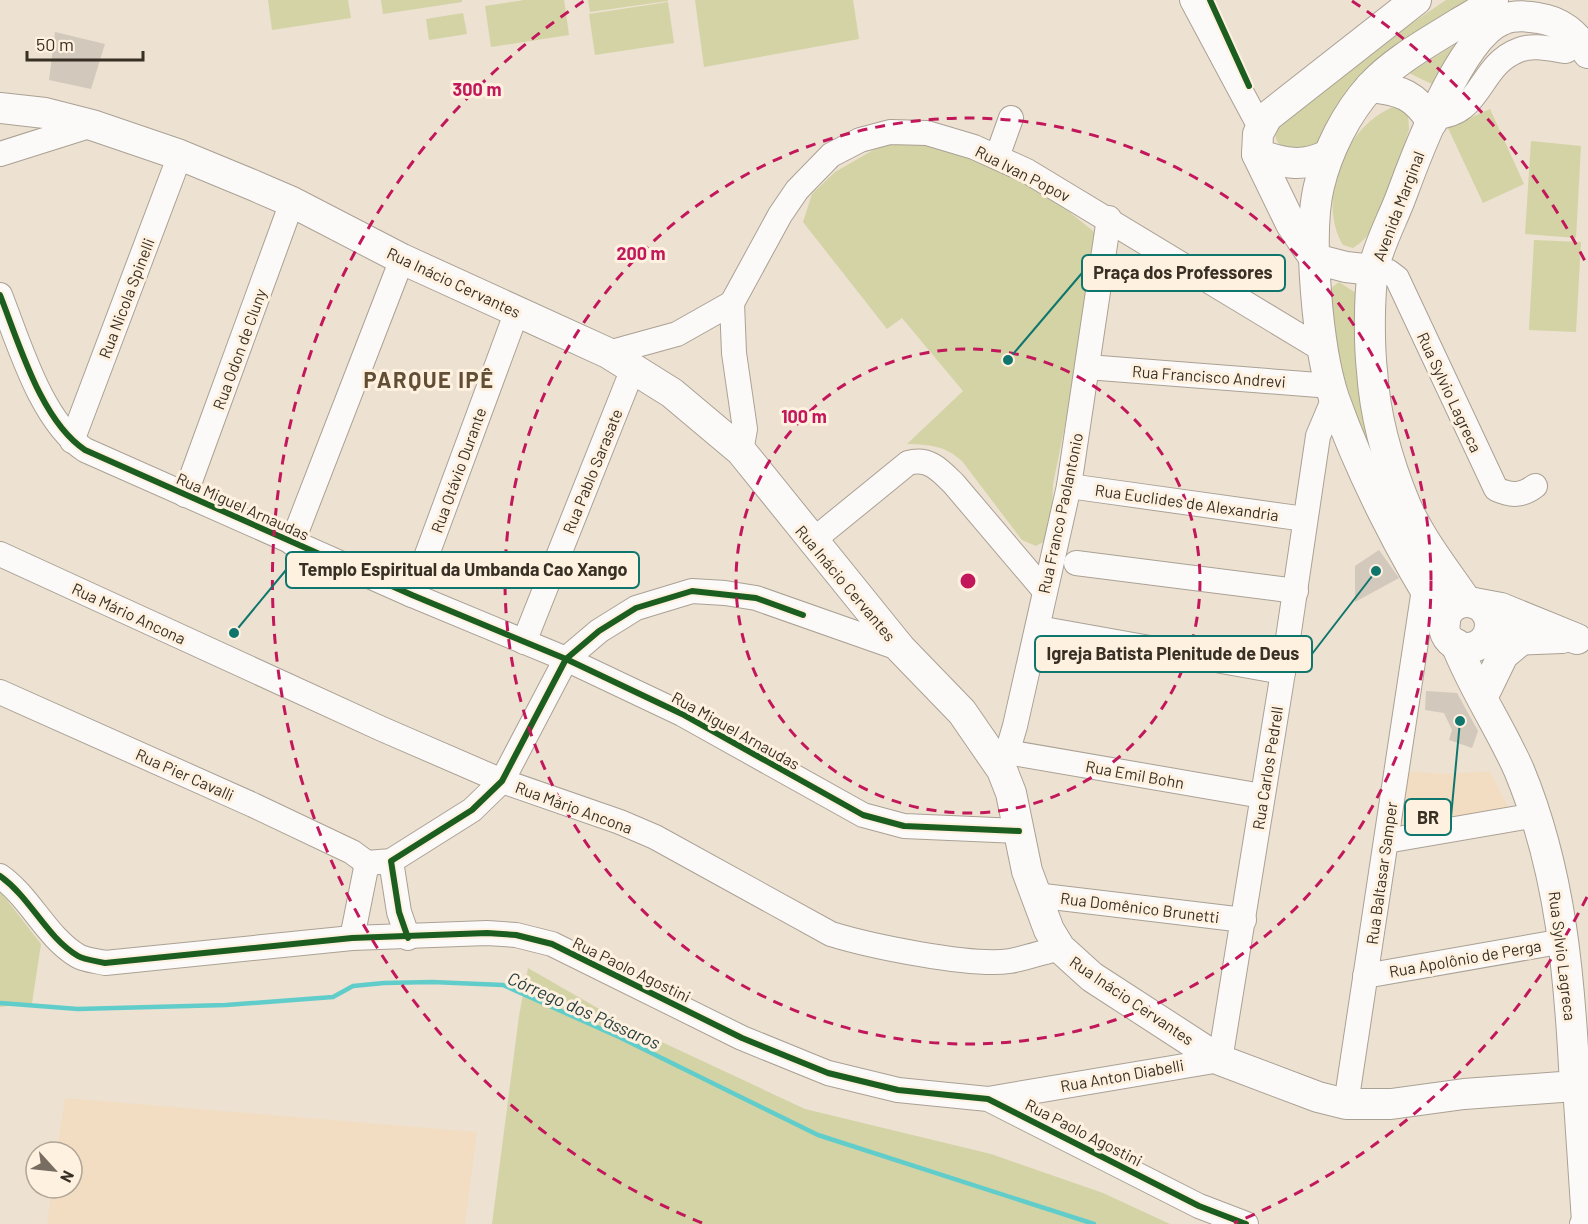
<svg xmlns="http://www.w3.org/2000/svg" width="1588" height="1224" viewBox="0 0 1588 1224" font-family="Barlow,sans-serif">
<style>
.built{fill:#f2ddc3}
.green{fill:#d3d3a5}
.lines{fill:none;stroke-linecap:round;stroke-linejoin:round}
.stream{stroke:#60cdcb;stroke-width:4.5}
.building{fill:#d2c8bb}
.minor-casing{stroke:#aaa195;stroke-width:26}
.major-casing{stroke:#aaa195;stroke-width:32}
.highway-casing{stroke:#aaa195;stroke-width:34}
.minor{stroke:#fcfaf8;stroke-width:24}
.major{stroke:#fcfaf8;stroke-width:30}
.highway{stroke:#fcfaf8;stroke-width:33}
.cycleway-casing{stroke:#fff1e0;stroke-width:10}
.cycleway{stroke:#1b5e20;stroke-width:6}
.ring{fill:none;stroke:#c2185b;stroke-width:3;stroke-dasharray:10 8}
.labels{text-anchor:middle;dominant-baseline:central;stroke-width:6;stroke-linejoin:round;paint-order:stroke}
.street-label{font-size:16px;fill:#383025;stroke:#fff1e0}
.water-label{font-size:18px;font-style:italic;fill:#263e3f;stroke:#fff1e0}
.district-label{font-size:22px;font-weight:bold;letter-spacing:1.5px;fill:#614e35;stroke:#fff1e0}
.centre{fill:#c2185b;stroke:#fff1e0;stroke-width:3}
.ring-label{font-size:18px;text-anchor:middle;font-weight:bold;fill:#c2185b;stroke:#fff1e0;stroke-width:6;stroke-linejoin:round;paint-order:stroke}
.leader{fill:none;stroke:#0f766e;stroke-width:2}
.callout-dot{fill:#0f766e;stroke:#fff1e0;stroke-width:2}
.callout{fill:#fff1e0;stroke:#0f766e;stroke-width:2}
.callout-label{font-size:18px;text-anchor:middle;font-weight:bold;fill:#383025}
</style>
<rect width="100%" height="100%" fill="#ede1d1"/>
<g class="built">
<path d="M1403,771L1447,774L1490,771L1508,807L1405,827L1395,825Z"/>
<path d="M65,1098L477,1132L465,1224H47L52,1188H72V1152H57Z"/>
</g>
<g class="green">
<path d="M268,0H348L351,18L272,30Z"/>
<path d="M381,0H462V2L383,14Z"/>
<path d="M524,0H564L569,35L491,47L485,6Z"/>
<path d="M588,0H668V1L590,12Z"/>
<path d="M695,0H853L859,39L704,67Z"/>
<path d="M1446,0H1467L1315,144C1298,153 1265,151 1279,124L1411,24Z"/>
<path d="M668,2L674,43L595,55L589,14Z"/>
<path d="M463,13L467,34L429,40L426,19Z"/>
<path d="M1469,36L1436,86L1409,73Z"/>
<path d="M1396,106L1408,114L1409,129C1398,165 1387,228 1353,248L1343,245C1316,198 1345,124 1396,106Z"/>
<path d="M1490,109L1524,184L1483,203L1448,128Z"/>
<path d="M1531,141L1581,146L1576,238L1525,234Z"/>
<path d="M882,145H959L1032,182L1103,239L1053,484L1052,509L1047,540L1036,546L1022,540L962,461C944,445 930,445 907,444L963,391L902,318L887,329L803,222L812,194L835,172Z"/>
<path d="M1534,240L1581,242L1576,332L1529,330Z"/>
<path d="M1339,282L1359,295L1396,515C1370,450 1329,359 1330,289Z"/>
<path d="M0,891L41,944L32,1003L0,1007Z"/>
<path d="M528,968L634,1029L805,1109L991,1154L1103,1193L1170,1224H492L519,1016Z"/>
</g>
<g class="lines">
<path class="stream" d="M0,1003L78,1009L226,1005L333,997L353,986L384,983L432,982L503,985L619,1037L818,1135L1094,1224"/>
</g>
<g class="building">
<path d="M55,32L105,44L91,89L49,80Z"/>
<path d="M1379,550L1399,578L1355,602V566Z"/>
<path d="M1426,691L1457,693L1478,731L1472,748L1449,740L1452,730L1444,713L1425,710Z"/>
</g>
<g class="lines">
<defs>
<g id="minor">
<path d="M1192,0L1260,127"/>
<path d="M1434,117C1482,116 1478,65 1519,50C1533,44 1551,49 1566,51"/>
<path d="M0,154L92,125"/>
<path d="M997,157L1011,118"/>
<path d="M1373,270L1389,272L1397,278L1496,489C1511,496 1522,496 1535,486"/>
<path d="M0,295C19,343 41,421 85,450L412,595L566,659L682,714L863,815L904,826L1019,831"/>
<path d="M732,303L734,353L745,429L741,451"/>
<path d="M608,353L677,334L732,303L780,215L797,190L831,155L860,140L890,132L927,133L974,147L1027,171L1323,350"/>
<path d="M1087,367L1331,386"/>
<path d="M72,441L180,155"/>
<path d="M1069,486L1305,519"/>
<path d="M185,495L292,202"/>
<path d="M811,542L908,463C929,457 940,470 954,484L1044,590"/>
<path d="M292,543L402,259"/>
<path d="M0,554L382,729L502,781L620,822L655,837L831,934C870,946 971,967 1010,961C1027,958 1043,952 1060,948"/>
<path d="M1076,563L1296,591"/>
<path d="M412,595L517,311"/>
<path d="M1038,628L1283,672"/>
<path d="M524,642L634,366"/>
<path d="M0,692L253,805L352,852L367,863"/>
<path d="M1007,752L1262,796"/>
<path d="M1002,770L1015,726L1069,486L1109,218"/>
<path d="M1386,841L1536,815"/>
<path d="M391,861L399,912L408,938"/>
<path d="M367,863L391,861L472,810L502,781L566,659L599,631L636,608L692,591L725,593L756,598L901,649"/>
<path d="M0,876C31,898 46,937 78,956C85,960 97,961 105,963L352,938L487,933L516,935L552,944L742,1038L828,1073L898,1090L988,1099L1199,1206L1246,1224"/>
<path d="M1035,895L1244,920"/>
<path d="M352,938L367,863"/>
<path d="M1365,976L1564,941"/>
<path d="M1575,1086L1584,1222L1582,1224"/>
<path d="M988,1099L1220,1060L1283,672L1318,436L1334,398"/>
<path d="M1346,1104L1424,589"/>
</g>
<g id="major">
<path d="M1370,87C1401,90 1415,95 1432,122"/>
<path d="M0,108L45,113L92,125L180,155L255,186L292,202L402,259L608,353L672,393L741,451L901,649L962,712L1002,770L1011,793L1027,871L1049,930L1060,948L1092,977L1220,1060L1318,1097L1346,1104H1391L1464,1094L1575,1086C1570,979 1561,871 1519,770C1500,727 1473,688 1456,644"/>
<path d="M1257,154C1283,163 1302,168 1328,155"/>
<path d="M1315,259L1291,224L1257,154L1258,134L1267,117L1416,0"/>
<path d="M1315,259L1346,267L1373,270"/>
<path d="M1467,602C1446,571 1421,540 1406,506C1388,463 1375,417 1372,371C1369,344 1369,297 1373,271C1378,245 1393,219 1402,194C1417,153 1461,37 1502,20C1513,15 1527,16 1538,18C1561,21 1575,34 1588,53"/>
<circle cx="1467" cy="625" r="23"/>
<path d="M1474,603L1501,608L1577,639"/>
<path d="M1445,622C1403,556 1360,472 1334,398C1318,350 1307,235 1319,186C1327,152 1346,113 1371,86C1395,60 1429,42 1459,23C1470,16 1484,10 1493,0"/>
<path d="M1484,641L1562,638"/>
<path d="M1486,690L1503,655L1522,639"/>
</g>
<path id="highway" d="M1588,1078L1575,1086L1588,1094"/>
</defs>
<use href="#minor" class="minor-casing"/>
<use href="#major" class="major-casing"/>
<use href="#highway" class="highway-casing"/>
<use href="#minor" class="minor"/>
<use href="#major" class="major"/>
<use href="#highway" class="highway"/>
<defs>
<g id="cycleway">
<path d="M1210,0L1249,86"/>
<path d="M0,295C19,343 41,421 85,450L412,595L566,659L682,714L863,815L904,826L1019,831"/>
<path d="M0,876C31,898 46,937 78,956C85,960 97,961 105,963L352,938L487,933L516,935L552,944L742,1038L828,1073L898,1090L988,1099L1199,1206L1246,1224"/>
<path d="M408,938L399,912L391,861L472,810L502,781L566,659L599,631L636,608L692,591L756,598L803,615"/>
</g>
</defs>
<use href="#cycleway" class="cycleway-casing"/>
<use href="#cycleway" class="cycleway"/>
</g>
<g class="ring">
<circle cx="968" cy="581" r="232"/>
<circle cx="968" cy="581" r="463"/>
<path d="M1587 897A695 695 0 0 1 1234 1223M702 1223A695 695 0 0 1 584 1M1352 1A695 695 0 0 1 1587 265"/>
</g>
<g class="labels">
<g class="street-label">
<text transform="translate(1023 173) rotate(27)">Rua Ivan Popov</text>
<text transform="translate(1398 206) rotate(-69)">Avenida Marginal</text>
<text transform="translate(454 282) rotate(25)">Rua Inácio Cervantes</text>
<text transform="translate(126 298) rotate(-69)">Rua Nicola Spinelli</text>
<text transform="translate(239 349) rotate(-70)">Rua Odon de Cluny</text>
<text transform="translate(1209 376) rotate(4)">Rua Francisco Andrevi</text>
<text transform="translate(1450 392) rotate(65)">Rua Sylvio Lagreca</text>
<text transform="translate(458 470) rotate(-70)">Rua Otávio Durante</text>
<text transform="translate(592 471) rotate(-68)">Rua Pablo Sarasate</text>
<text transform="translate(1187 502) rotate(8)">Rua Euclides de Alexandria</text>
<text transform="translate(243 506) rotate(24)">Rua Miguel Arnaudas</text>
<text transform="translate(1060 513) rotate(-78)">Rua Franco Paolantonio</text>
<text transform="translate(846 583) rotate(50)">Rua Inácio Cervantes</text>
<text transform="translate(129 613) rotate(25)">Rua Mário Ancona</text>
<text transform="translate(736 730) rotate(29)">Rua Miguel Arnaudas</text>
<text transform="translate(1267 768) rotate(-81)">Rua Carlos Pedrell</text>
<text transform="translate(185 774) rotate(24)">Rua Pier Cavalli</text>
<text transform="translate(1135 774) rotate(10)">Rua Emil Bohn</text>
<text transform="translate(574 807) rotate(20)">Rua Mário Ancona</text>
<text transform="translate(1381 873) rotate(-82)">Rua Baltasar Samper</text>
<text transform="translate(1140 907) rotate(7)">Rua Domênico Brunetti</text>
<text transform="translate(1563 956) rotate(83)">Rua Sylvio Lagreca</text>
<text transform="translate(1465 958) rotate(-10)">Rua Apolônio de Perga</text>
<text transform="translate(632 969) rotate(26)">Rua Paolo Agostini</text>
<text transform="translate(1132 1000) rotate(34)">Rua Inácio Cervantes</text>
<text transform="translate(1122 1075) rotate(-10)">Rua Anton Diabelli</text>
<text transform="translate(1084 1132) rotate(27)">Rua Paolo Agostini</text>
</g>
<g class="water-label">
<text transform="translate(584 1010) rotate(24)">Córrego dos Pássaros</text>
</g>
<g class="district-label">
<text x="429" y="379">PARQUE IPÊ</text>
</g>
</g>
<circle cx="968" cy="581" r="9" class="centre"/>
<g class="ring-label">
<text x="477" y="96">300 m</text>
<text x="641" y="260">200 m</text>
<text x="804" y="423">100 m</text>
</g>
<path class="leader" d="M1008 360L1082 273M234 633L286 570M1376 571L1312 654M1460 721L1451 817"/>
<g class="callout-dot">
<circle cx="1008" cy="360" r="6"/>
<circle cx="234" cy="633" r="6"/>
<circle cx="1376" cy="571" r="6"/>
<circle cx="1460" cy="721" r="6"/>
</g>
<g class="callout">
<rect x="1082" y="255" width="203" height="36" rx="6"/>
<rect x="286" y="552" width="353" height="36" rx="6"/>
<rect x="1035" y="636" width="277" height="36" rx="6"/>
<rect x="1405" y="799" width="46" height="36" rx="6"/>
</g>
<g class="callout-label">
<text x="1183" y="279">Praça dos Professores</text>
<text x="463" y="576">Templo Espiritual da Umbanda Cao Xango</text>
<text x="1173" y="660">Igreja Batista Plenitude de Deus</text>
<text x="1428" y="824">BR</text>
</g>
<g transform="translate(54 1170) rotate(117)"><circle r="28" fill="#fff1e0" stroke="#afa495" stroke-width="1.5"/>
<path d="M0-4.5L10 22L0 15L-10 22Z" fill="#776e61"/>
<text y="-9" font-size="16" font-weight="bold" text-anchor="middle" fill="#383025">N</text>
</g>
<path d="M27 51v9h116v-9" fill="none" stroke="#383025" stroke-width="3"/>
<text x="36" y="51" font-size="18" fill="#383025" stroke="#fff1e0" stroke-width="4.5" paint-order="stroke">50 m</text>
</svg>
